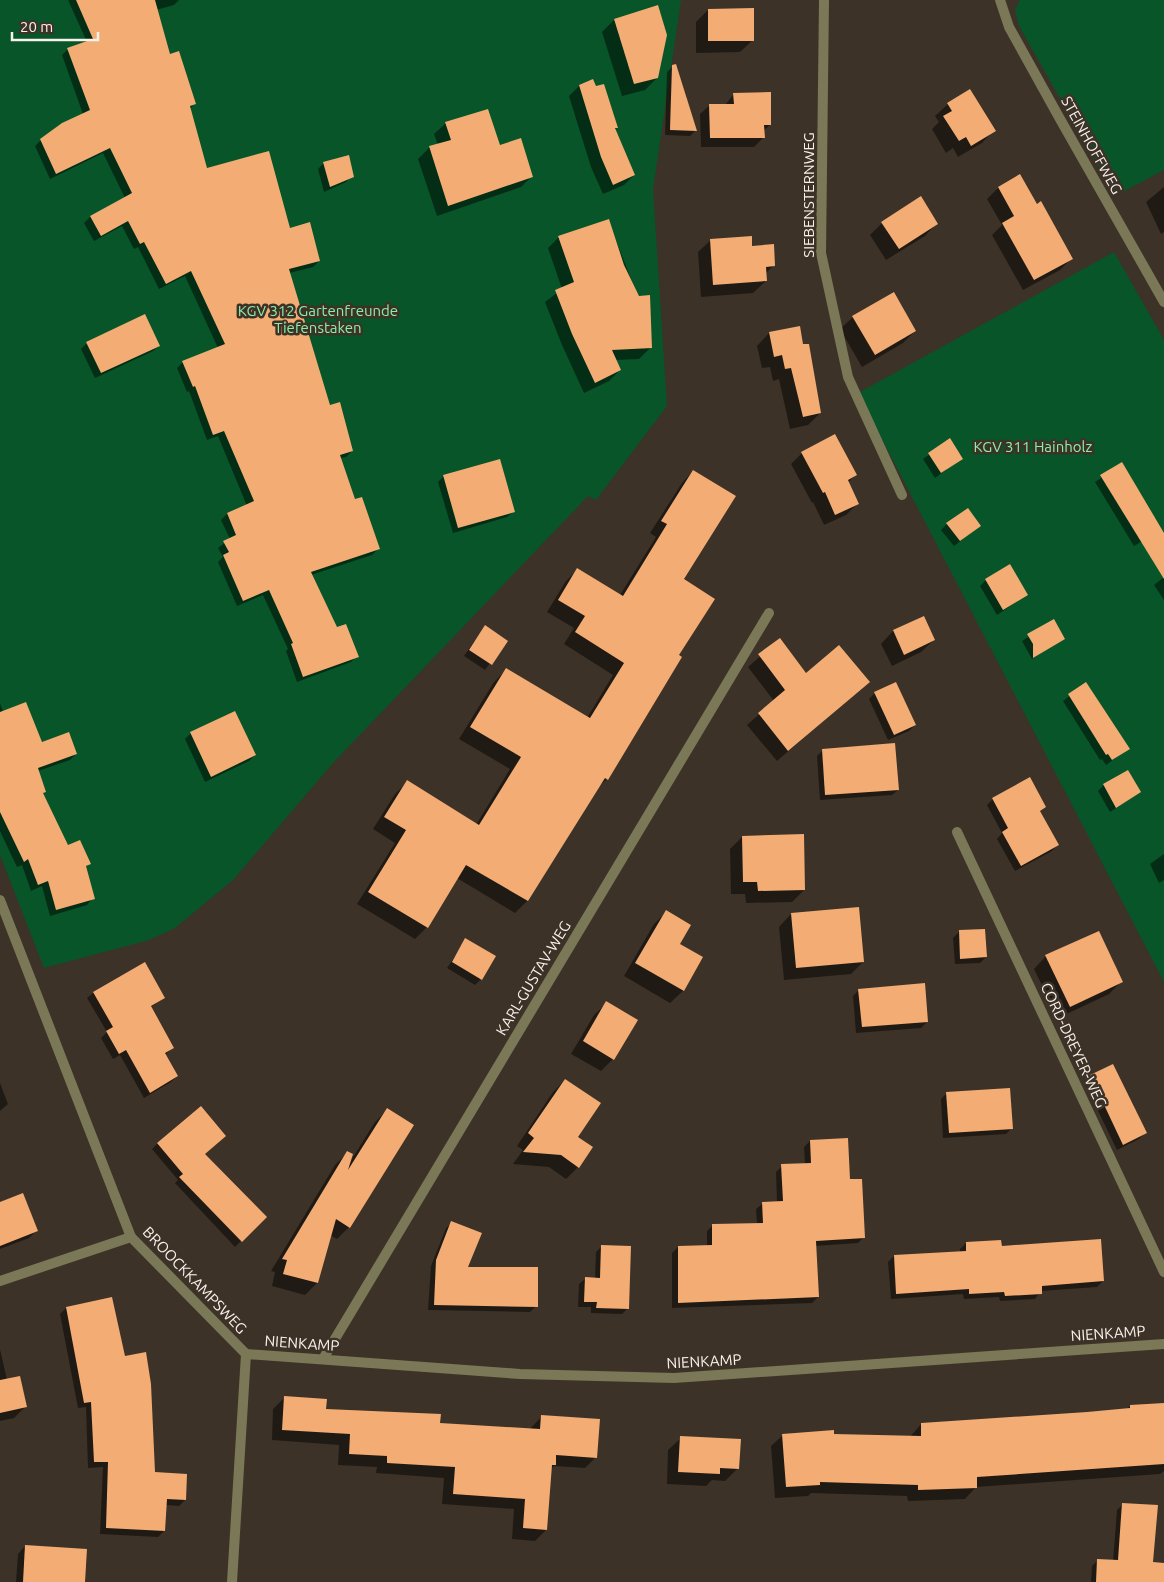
<svg xmlns="http://www.w3.org/2000/svg" width="1164" height="1582" viewBox="0 0 1164 1582" font-family="Ubuntu,sans-serif">
<style>
.green{fill:#075528}
.shadow{fill:#0007}
.building{fill:#f3ac73}
.lines{fill:none;stroke-linecap:round;stroke-linejoin:round}
.minor{stroke:#7a7856;stroke-width:10}
.labels{text-anchor:middle;dominant-baseline:central;stroke-width:5;stroke-linejoin:round;paint-order:stroke}
.street-label{font-size:15px;fill:#f9f2eb;stroke:#3d3227}
.park-label{font-size:15px;fill:#8aefa5;stroke:#3d3227}
</style>
<rect width="100%" height="100%" fill="#3d3227"/>
<g class="green">
<path d="M0,0H681L653,189L667,406L596,500L588,496L333,763L233,880L175,928L149,940L44,968L0,855Z"/>
<path d="M1020,0H1164V170L1115,196L1019,26L1015,10Z"/>
<path d="M1114,252L1164,340V982L858,393Z"/>
</g>
<g class="shadow">
<path d="M68,0H179L174,5L156,10L169,55L194,104L190,109L206,169L289,229L319,261L313,267L289,273L329,407L352,451L346,457L340,458L355,501L378,549L372,555L311,575L336,629L357,656L351,662L297,682L286,651L288,649L263,595L237,606L218,562L223,557L218,548L230,539L221,520L227,514L247,506L218,436L207,440L189,391L187,392L177,368L183,362L218,348L185,276L159,289L138,247L134,249L122,226L94,241L84,223L90,217L125,198L103,153L50,179L35,146L41,140L83,114L62,55L68,49L87,42Z"/>
<path d="M708,10L753,40L740,52L696,53V22Z"/>
<path d="M614,20L657,78L645,90L622,96L602,32Z"/>
<path d="M673,66L695,131L690,136L665,135L667,72Z"/>
<path d="M593,81L617,128L614,130L634,175L624,185L603,194L591,167L569,96L579,86Z"/>
<path d="M734,94L770,125L763,131L764,137L754,147H701L700,114L710,105H725Z"/>
<path d="M948,104L994,130L982,143L958,157L953,148L946,153L932,129L939,122L935,116Z"/>
<path d="M446,123L499,147L532,176L521,187L437,216L418,159L429,148L438,145L434,134Z"/>
<path d="M324,163L352,176L346,182L324,192L318,169Z"/>
<path d="M1019,176L1071,259L1060,270L1023,290L992,235L1002,225L987,199L998,188Z"/>
<path d="M1164,187V232L1161,234L1146,202Z"/>
<path d="M608,220L638,297L650,348L639,359L615,360L620,370L609,381L584,393L562,345L545,302L562,289L548,248L559,237Z"/>
<path d="M882,223H937L925,236L886,260L870,235Z"/>
<path d="M711,240L751,247L774,265L765,274L766,281L753,293L701,297L698,252Z"/>
<path d="M893,294L915,331L903,343L862,367L840,329L853,317Z"/>
<path d="M769,333L802,346L820,413L808,425L790,429L779,379L773,381L770,367L762,368L757,346Z"/>
<path d="M87,343L159,346L153,351L95,378L81,349Z"/>
<path d="M949,440L962,458L935,478L923,459Z"/>
<path d="M802,453L855,475L848,483L857,504L846,515L824,525L813,502L812,503L791,464Z"/>
<path d="M1122,464L1154,534L1134,546L1095,482Z"/>
<path d="M693,471L682,579L678,656L607,779L596,789L527,901L515,913L457,878L427,927L415,939L357,904L395,843L373,829L395,794L407,782L476,825L510,769L459,739L494,682L506,670L587,718L613,675L564,644L574,628L547,612L566,581L578,569L620,595L656,537L650,533L682,483Z"/>
<path d="M444,476L513,512L507,517L453,533L438,482Z"/>
<path d="M947,524L980,526L954,546L941,530Z"/>
<path d="M1164,577V600L1154,585Z"/>
<path d="M986,580L1027,595L997,615L980,586Z"/>
<path d="M923,618L934,640L921,652L892,666L881,644L893,631Z"/>
<path d="M1053,621L1064,638L1032,659L1022,641Z"/>
<path d="M485,626L506,641L485,670L464,656Z"/>
<path d="M779,640L806,674L868,682L777,761L747,725L774,701L748,667Z"/>
<path d="M1086,683L1128,749L1106,765L1102,759L1100,760L1063,701Z"/>
<path d="M875,693L915,725L909,731L888,740L869,699Z"/>
<path d="M0,703L3,712L41,743L76,754L70,760L38,771L42,794L67,846L89,864L85,868L93,898L87,905L50,916L42,886L31,891L22,865L17,867L0,831Z"/>
<path d="M191,733L255,755L249,761L205,782L185,739Z"/>
<path d="M823,750L898,790L892,795L820,800L817,756Z"/>
<path d="M1104,785L1140,792L1110,812L1098,791Z"/>
<path d="M993,799L1045,807L1039,812L1057,845L1052,851L1015,871L997,839L1002,833L987,805Z"/>
<path d="M742,837L804,890L792,902L746,903L745,894H731L730,849Z"/>
<path d="M1164,854V880L1159,883L1150,864Z"/>
<path d="M666,912L678,945L701,958L683,991L670,1003L624,976L654,924Z"/>
<path d="M791,914L863,962L851,974L784,980L779,927Z"/>
<path d="M959,932L986,957L980,963L955,964L953,938Z"/>
<path d="M466,940L481,979L475,985L447,968Z"/>
<path d="M1046,956L1121,982L1109,994L1058,1018L1034,969Z"/>
<path d="M859,990L927,1022L921,1028L856,1033L853,996Z"/>
<path d="M93,993L164,998L150,1008L172,1048L165,1055L177,1076L171,1082L144,1098L120,1055L113,1059L101,1038L107,1032L87,998Z"/>
<path d="M607,1003L613,1059L601,1071L571,1054L594,1015Z"/>
<path d="M1113,1066L1145,1133L1139,1139L1117,1150L1084,1082L1090,1076Z"/>
<path d="M565,1080L577,1137L578,1167L566,1179L549,1167L513,1164L523,1150L517,1146L553,1092Z"/>
<path d="M0,1083L8,1104L0,1111Z"/>
<path d="M947,1093L1012,1128L1006,1134L943,1138L941,1099Z"/>
<path d="M387,1110L349,1227L337,1239L330,1235L317,1283L305,1295L272,1286L275,1272L271,1271L335,1165L347,1153L350,1162L375,1122Z"/>
<path d="M810,1141L849,1181L864,1237L858,1243L815,1246L818,1297L812,1303L672,1308V1253L678,1247H707V1231L713,1225L757,1224L756,1209L762,1204L777,1203L776,1172L782,1166L805,1164L804,1147Z"/>
<path d="M158,1143L204,1154L265,1217L235,1247L175,1183L178,1180L152,1149Z"/>
<path d="M0,1203L36,1231L29,1238L0,1249Z"/>
<path d="M452,1223L466,1268L536,1306L530,1312L428,1310L431,1266L446,1228Z"/>
<path d="M966,1243L1001,1248L1103,1281L1097,1287L1041,1291L1035,1299L1000,1301L999,1297L964,1299L963,1294L891,1299L888,1262L894,1256L960,1252V1249Z"/>
<path d="M602,1246L628,1308L622,1314L591,1313V1307H578L579,1284L585,1279H595L596,1252Z"/>
<path d="M66,1308L124,1358L154,1473L185,1500L179,1506L166,1505L164,1531L158,1537L100,1534L103,1467L88,1468L86,1407L78,1408L60,1314Z"/>
<path d="M0,1349L7,1380L25,1407L14,1418L0,1421Z"/>
<path d="M284,1398L325,1410L439,1424L530,1429L542,1416L596,1457L585,1468L554,1466L551,1469L546,1530L535,1541L512,1539L514,1509L442,1504L444,1478L376,1473L377,1467L338,1465L339,1445L272,1440L273,1409Z"/>
<path d="M1164,1404V1471L1160,1474L976,1487L965,1499L908,1501L907,1496L811,1493L808,1496L775,1498L771,1446L783,1435L910,1437L921,1424L1126,1410L1130,1406Z"/>
<path d="M681,1438L738,1468L725,1481L712,1480L706,1486L667,1484L668,1450Z"/>
<path d="M1123,1504L1151,1582H1091L1092,1566L1098,1560L1113,1561L1117,1510Z"/>
<path d="M25,1546L84,1582H16L18,1554Z"/>
</g>
<g class="building">
<path d="M76,0H155L170,54L179,51L196,104L190,106L207,168L269,151L290,228L310,222L320,261L289,269L330,405L340,402L353,451L340,455L355,499L362,497L380,549L311,572L337,627L346,624L359,657L303,677L291,644L293,643L269,590L243,601L223,555L229,552L223,541L236,535L227,513L254,501L224,431L213,435L195,386L193,387L182,361L225,344L191,271L166,284L144,242L140,244L128,221L101,236L90,216L132,193L110,148L56,174L40,139L62,123L90,110L67,48L93,39Z"/>
<path d="M658,5L667,35L658,78L634,84L614,19Z"/>
<path d="M754,8V41H708V9Z"/>
<path d="M676,64L697,131L670,130L672,65Z"/>
<path d="M593,79L596,86L604,84L618,128H615L635,175L613,185L601,157L579,85Z"/>
<path d="M970,89L996,131L971,146L966,137L959,141L943,116L952,111L947,103Z"/>
<path d="M771,92V125H764L765,138H710L709,104H734L733,93Z"/>
<path d="M488,109L500,145L521,138L533,177L448,206L429,146L451,140L445,122Z"/>
<path d="M349,155L354,177L330,187L323,162Z"/>
<path d="M1020,174L1037,204L1041,201L1073,259L1034,280L1002,223L1014,216L998,187Z"/>
<path d="M921,196L938,224L899,249L881,222Z"/>
<path d="M609,219L624,265L639,296L650,295L652,348L612,350L621,370L595,383L572,334L555,290L574,282L558,236Z"/>
<path d="M752,236V246L774,244L775,266L766,267L767,281L713,285L710,239Z"/>
<path d="M894,292L916,331L875,355L852,316Z"/>
<path d="M145,314L160,346L101,373L86,342Z"/>
<path d="M800,326L803,344H809L821,413L803,417L791,368L785,369L782,355L774,357L769,332Z"/>
<path d="M835,434L857,475L848,480L859,504L835,515L825,492L823,493L801,452Z"/>
<path d="M950,438L963,459L941,473L928,453Z"/>
<path d="M500,459L515,512L458,528L443,475Z"/>
<path d="M1122,462L1164,533V579L1100,475Z"/>
<path d="M693,470L736,496L684,579L715,599L679,655L682,657L608,780L605,778L528,901L466,865L428,928L368,892L406,830L384,817L407,780L479,825L521,757L470,727L506,668L590,718L624,663L575,632L585,616L558,600L577,568L623,596L667,524L661,521Z"/>
<path d="M968,508L981,526L960,541L946,523Z"/>
<path d="M1010,564L1028,595L1003,610L985,579Z"/>
<path d="M924,616L935,640L904,655L893,630Z"/>
<path d="M1054,619L1065,639L1033,658V644L1027,634Z"/>
<path d="M485,625L508,641L492,665L469,650Z"/>
<path d="M780,638L806,673L839,645L870,682L788,751L758,713L785,690L758,654Z"/>
<path d="M896,682L916,725L894,735L874,692Z"/>
<path d="M1086,682L1130,749L1112,760L1108,754L1106,755L1068,694Z"/>
<path d="M26,702L42,742L69,732L77,754L38,768L46,792L43,793L68,845L80,840L91,864L86,866L95,899L56,910L48,881L38,885L28,859L24,862L0,812V712Z"/>
<path d="M235,711L256,755L211,777L190,732Z"/>
<path d="M895,743L899,790L825,795L822,749Z"/>
<path d="M1128,770L1141,792L1116,808L1103,784Z"/>
<path d="M1030,777L1046,807L1040,811L1059,845L1021,866L1002,832L1008,828L992,798Z"/>
<path d="M804,834L805,890L758,891L757,882H743L742,836Z"/>
<path d="M859,907L864,962L796,968L791,913Z"/>
<path d="M666,910L691,925L680,944L703,957L684,991L635,963Z"/>
<path d="M985,929L987,957L960,959L959,930Z"/>
<path d="M1099,931L1123,982L1070,1007L1045,955Z"/>
<path d="M465,938L496,956L482,980L452,962Z"/>
<path d="M145,962L165,998L151,1006L174,1048L165,1053L178,1076L150,1093L126,1050L119,1054L106,1031L113,1027L93,992Z"/>
<path d="M925,983L928,1022L862,1027L858,989Z"/>
<path d="M606,1001L638,1020L614,1060L583,1041Z"/>
<path d="M1113,1064L1147,1133L1123,1145L1090,1075Z"/>
<path d="M565,1079L601,1103L578,1137L593,1147L579,1168L561,1155L523,1152L534,1138L528,1133Z"/>
<path d="M1010,1088L1013,1129L949,1133L946,1092Z"/>
<path d="M201,1106L226,1136L205,1154L267,1217L242,1242L179,1177L183,1174L157,1143Z"/>
<path d="M387,1108L414,1125L350,1228L336,1219L318,1283L283,1274L287,1260L282,1259L347,1151L353,1154L348,1170Z"/>
<path d="M848,1138L850,1179H862L865,1238L816,1241L819,1297L678,1303V1246L712,1245V1224L763,1223L762,1202L783,1201L781,1164L811,1163L810,1140Z"/>
<path d="M23,1193L38,1231L0,1246V1202Z"/>
<path d="M451,1221L482,1233L468,1267H538V1307L434,1305L436,1260Z"/>
<path d="M1101,1239L1104,1281L1042,1286V1294L1005,1296L1004,1292L969,1294V1289L896,1294L894,1255L966,1251V1242L1001,1240L1002,1246Z"/>
<path d="M601,1245L631,1246L629,1309L596,1308L597,1302H584L585,1277L600,1278Z"/>
<path d="M112,1297L125,1356L146,1352L151,1384L155,1472L187,1474L186,1500L167,1499L165,1531L106,1528L108,1462H94L91,1402L84,1403L66,1307Z"/>
<path d="M20,1376L27,1407L0,1413V1380Z"/>
<path d="M284,1396L327,1399L326,1409L441,1414L440,1423L540,1429L541,1415L600,1419L597,1458L556,1455V1465H552L547,1530L523,1528L525,1499L453,1494L455,1467L387,1463V1456L349,1454L350,1434L282,1430Z"/>
<path d="M1164,1403V1464L977,1477V1488L918,1490V1485L820,1482V1485L786,1487L782,1434L834,1430V1434L921,1436V1423L1087,1412L1130,1408V1405Z"/>
<path d="M680,1436L741,1439L739,1469L720,1468V1474L678,1472Z"/>
<path d="M1122,1503L1158,1505L1153,1562L1164,1563V1582H1096L1097,1559L1118,1560Z"/>
<path d="M25,1545L87,1549L85,1582H23Z"/>
</g>
<g class="lines">
<g class="minor">
<path d="M824,0L821,253L848,377L902,495"/>
<path d="M1000,0L1009,27L1060,119L1164,302"/>
<path d="M957,832L1164,1272"/>
<path d="M0,900L131,1237L246,1354L232,1582"/>
<path d="M0,1281L131,1237"/>
<path d="M246,1354L520,1374L674,1378L1164,1344"/>
<path d="M323,1359L769,613"/>
</g>
</g>
<g class="labels">
<g class="street-label">
<text transform="translate(1092 145) rotate(61)">STEINHOFFWEG</text>
<text transform="translate(808 195) rotate(-90)">SIEBENSTERNWEG</text>
<text transform="translate(533 978) rotate(-59)">KARL-GUSTAV-WEG</text>
<text transform="translate(1074 1045) rotate(65)">CORD-DREYER-WEG</text>
<text transform="translate(195 1280) rotate(46)">BROOCKKAMPSWEG</text>
<text transform="translate(1108 1333) rotate(-4)">NIENKAMP</text>
<text transform="translate(302 1343) rotate(4)">NIENKAMP</text>
<text transform="translate(704 1361) rotate(-3)">NIENKAMP</text>
</g>
<g class="park-label">
<text x="318" y="310">KGV 312 Gartenfreunde<tspan x="318" dy="17">Tiefenstaken</tspan></text>
<text x="1033" y="446">KGV 311 Hainholz</text>
</g>
</g>
<path d="M12 32v8h86v-8" fill="none" stroke="#f9f2eb" stroke-width="2.5"/>
<text x="20" y="32" font-size="15" fill="#f9f2eb" stroke="#3d3227" stroke-width="4" paint-order="stroke">20 m</text>
</svg>
